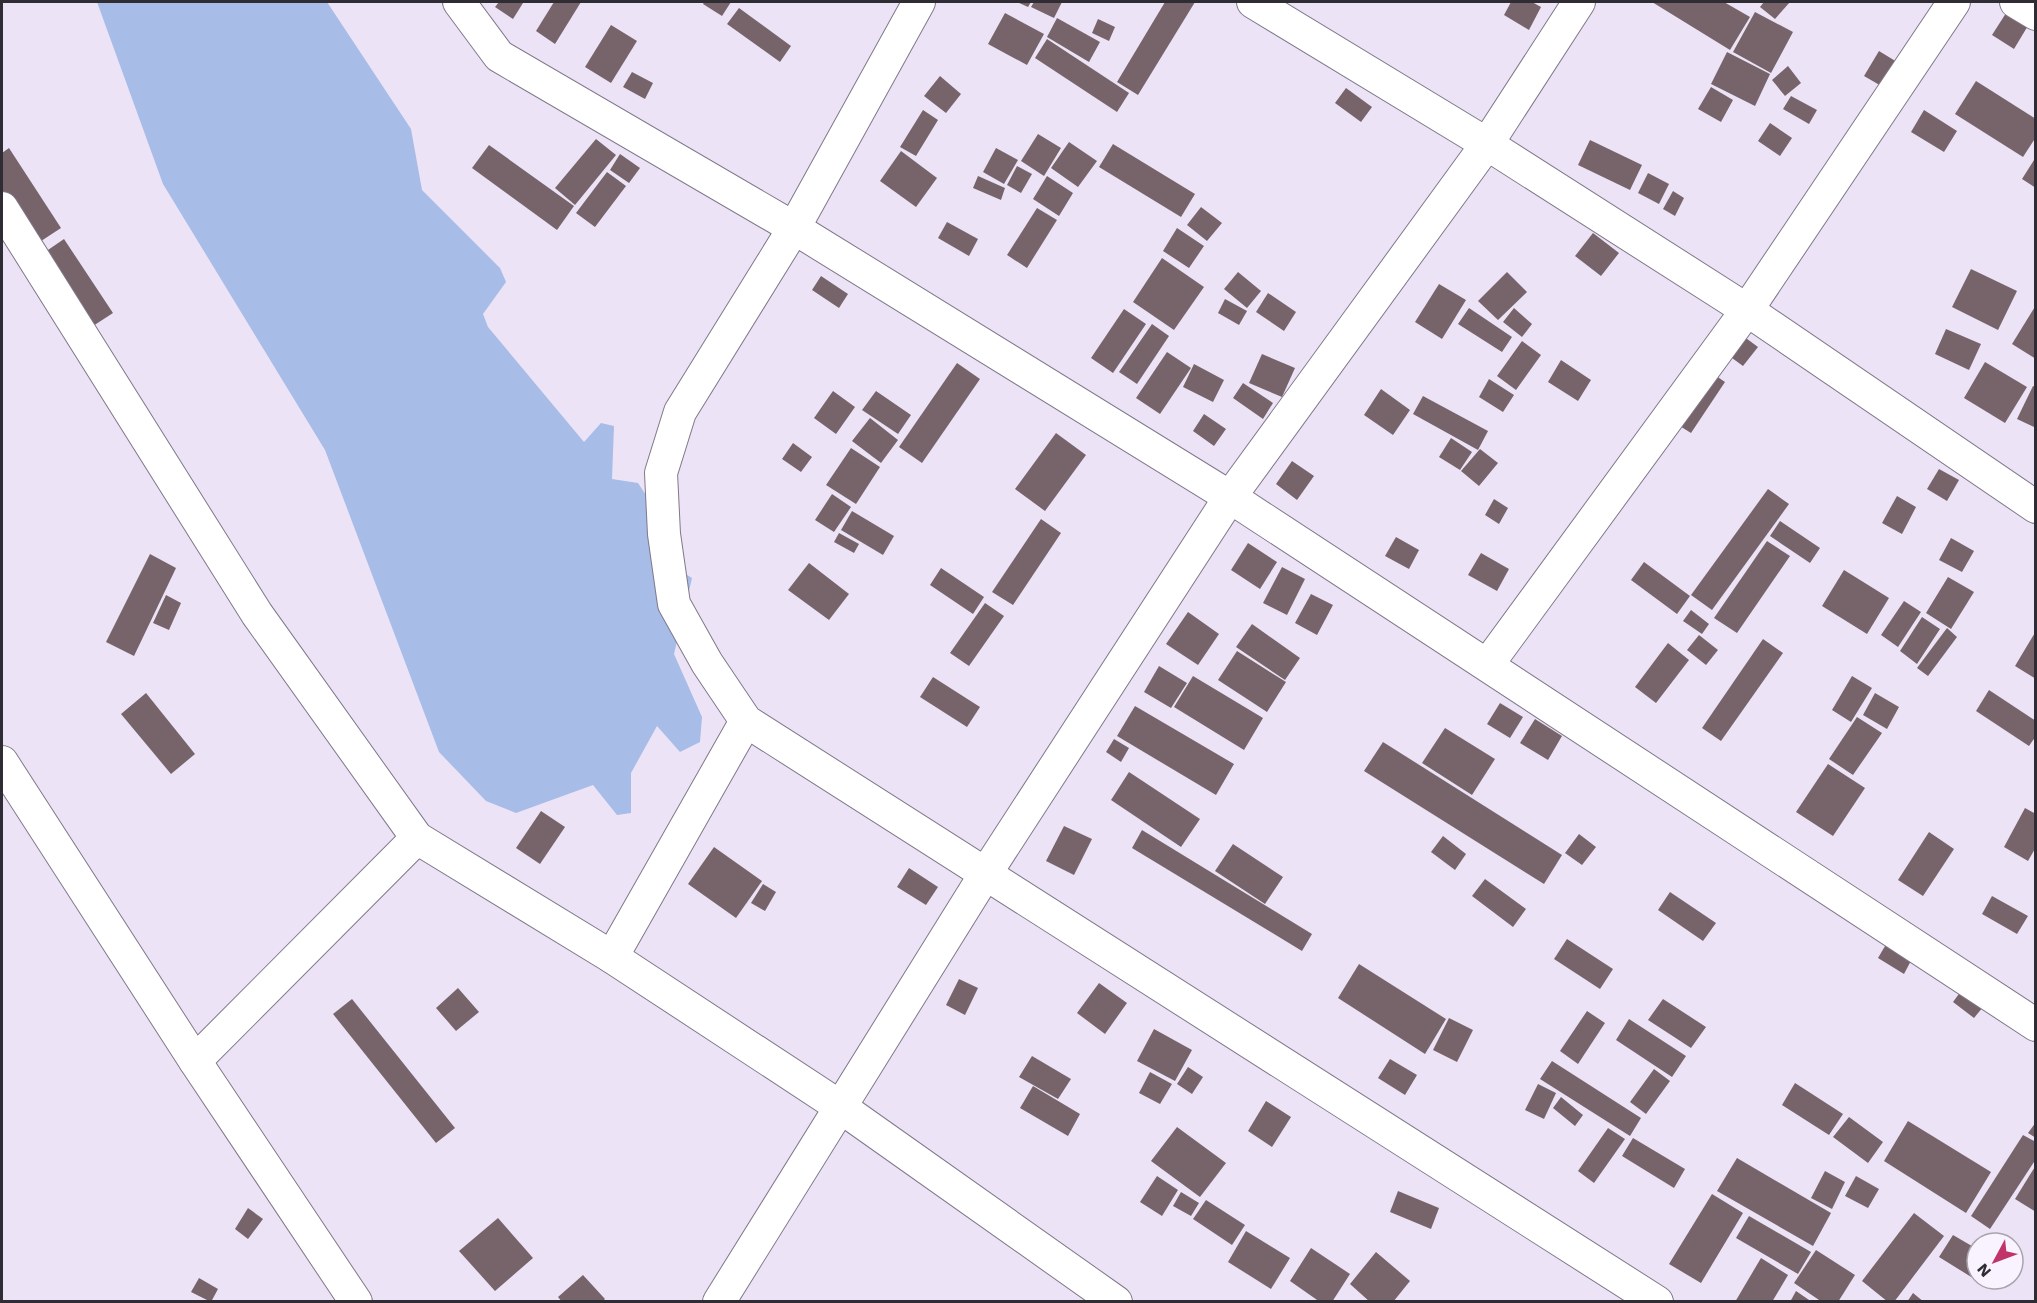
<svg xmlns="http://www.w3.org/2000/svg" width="2037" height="1303" viewBox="0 0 2037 1303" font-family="'Work Sans',sans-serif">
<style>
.water{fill:#a7bce7}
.building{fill:#77646a}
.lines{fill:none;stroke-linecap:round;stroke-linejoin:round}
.minor-casing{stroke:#807889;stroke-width:34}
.minor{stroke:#fff;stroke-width:32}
</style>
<rect width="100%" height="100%" fill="#ece4f6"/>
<path class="water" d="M97,2H327L411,129L422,190L500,268L506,282L483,314L488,327L584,442L601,423L614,426L612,479L638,483L661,518L658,557L692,578L674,654L702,717L700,742L680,752L657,726L631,773V813L617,815L593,785L516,813L486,801L439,752L325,450L163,184Z"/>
<g class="building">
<path d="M499,2H522L523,3L513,19L495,7Z"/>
<path d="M554,2H581L555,44L536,31Z"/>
<path d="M704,2H731L722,16L703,4Z"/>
<path d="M1017,2H1031L1028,7Z"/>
<path d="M1034,2H1062L1054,18L1031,7Z"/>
<path d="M1165,2H1195L1138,95L1117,82Z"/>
<path d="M1511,2H1532L1541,7L1529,30L1504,15Z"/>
<path d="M1652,2H1724L1750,17L1730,50Z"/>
<path d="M1764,2H1790L1775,19L1760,7Z"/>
<path d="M739,8L791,46L780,62L727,24Z"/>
<path d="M2008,10L2029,24L2014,49L1992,35Z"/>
<path d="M1755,12L1793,32L1771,73L1733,52Z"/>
<path d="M1005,13L1044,34L1027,65L988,44Z"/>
<path d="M1057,18L1100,42L1089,62L1047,37Z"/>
<path d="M1098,19L1115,27L1109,41L1092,33Z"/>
<path d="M611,25L637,41L611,83L585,67Z"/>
<path d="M1047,39L1129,93L1117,112L1035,58Z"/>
<path d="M1879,51L1897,62L1883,87L1864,76Z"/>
<path d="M1727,52L1770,74L1755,106L1711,84Z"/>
<path d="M1788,66L1801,83L1785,96L1772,80Z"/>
<path d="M632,72L653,83L645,99L623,87Z"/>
<path d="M940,76L961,94L946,113L924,96Z"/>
<path d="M1976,81L2036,119V137L2023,157L1955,114Z"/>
<path d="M1711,87L1733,100L1721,122L1698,109Z"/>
<path d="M1346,88L1372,107L1361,122L1335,103Z"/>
<path d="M1791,96L1817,110L1809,124L1783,109Z"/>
<path d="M923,110L938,120L916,156L900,147Z"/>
<path d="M1924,110L1957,131L1944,152L1911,132Z"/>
<path d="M1770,123L1792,138L1780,156L1758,141Z"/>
<path d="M1038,134L1061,148L1044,176L1021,161Z"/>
<path d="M596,139L616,155L575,205L555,188Z"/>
<path d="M1590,140L1642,165L1630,190L1578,165Z"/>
<path d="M1069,142L1097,161L1078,187L1051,168Z"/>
<path d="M1113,144L1195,194L1181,217L1099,167Z"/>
<path d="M489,145L574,206L557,230L472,168Z"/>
<path d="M9,148L61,228L35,245L2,193V153Z"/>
<path d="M996,148L1018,160L1004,184L983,172Z"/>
<path d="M901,151L937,178L916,207L880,181Z"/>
<path d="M620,154L640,168L629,183L610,170Z"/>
<path d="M2034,160L2036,161V188L2022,179Z"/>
<path d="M1017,166L1032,174L1021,193L1007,185Z"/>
<path d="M607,172L626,186L595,227L576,213Z"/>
<path d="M1648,173L1669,184L1659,204L1638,193Z"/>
<path d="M978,176L1005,188L1001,200L973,188Z"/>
<path d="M1047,176L1073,193L1059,216L1033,199Z"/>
<path d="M1673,191L1684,198L1675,216L1663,209Z"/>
<path d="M1201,207L1222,223L1207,241L1187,225Z"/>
<path d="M1037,208L1057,220L1027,268L1007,255Z"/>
<path d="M947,222L978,239L969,256L938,238Z"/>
<path d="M1177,228L1204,246L1189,268L1163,251Z"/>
<path d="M1593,233L1619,253L1601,276L1575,256Z"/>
<path d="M64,239L113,313L93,326L45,252Z"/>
<path d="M1162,258L1204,287L1174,330L1133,302Z"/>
<path d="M1971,269L2017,291L1998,330L1952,307Z"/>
<path d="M1238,272L1261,291L1247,308L1224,289Z"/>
<path d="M1507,272L1527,292L1498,320L1478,301Z"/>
<path d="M821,276L848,294L839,308L812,290Z"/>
<path d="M1439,284L1466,300L1442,339L1415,322Z"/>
<path d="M1268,293L1296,312L1284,331L1256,312Z"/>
<path d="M1225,299L1247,311L1239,325L1218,313Z"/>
<path d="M2036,305V359L2012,344Z"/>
<path d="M1469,308L1512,337L1502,352L1458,324Z"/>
<path d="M1514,308L1532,324L1522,337L1503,322Z"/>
<path d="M1124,309L1146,324L1113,373L1091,358Z"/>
<path d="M1152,324L1169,336L1137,384L1119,372Z"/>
<path d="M1946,329L1981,344L1969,370L1935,354Z"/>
<path d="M1735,330L1758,347L1743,366L1721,350Z"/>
<path d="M1522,341L1541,355L1516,390L1497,376Z"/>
<path d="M1167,352L1191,368L1160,414L1136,398Z"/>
<path d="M1262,354L1295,368L1282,397L1249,383Z"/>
<path d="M1561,360L1591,380L1578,401L1548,382Z"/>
<path d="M1985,362L2027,387L2005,423L1964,398Z"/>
<path d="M957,363L980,379L922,463L899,447Z"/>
<path d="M1194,364L1224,380L1213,402L1183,387Z"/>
<path d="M1709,371L1725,382L1691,433L1675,423Z"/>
<path d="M1489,379L1514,395L1503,412L1479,397Z"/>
<path d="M1243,383L1273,403L1263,419L1233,398Z"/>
<path d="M2033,386L2036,387V428L2017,419Z"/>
<path d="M1381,389L1410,410L1393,435L1364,415Z"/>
<path d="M833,391L855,407L836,434L814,418Z"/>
<path d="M876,391L911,415L898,434L862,410Z"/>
<path d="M1423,396L1488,431L1478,450L1413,414Z"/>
<path d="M1204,414L1226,429L1214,446L1193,431Z"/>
<path d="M870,418L898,440L881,463L852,441Z"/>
<path d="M1056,433L1086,455L1045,511L1015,489Z"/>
<path d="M1451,438L1472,452L1460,470L1439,457Z"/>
<path d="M793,443L812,457L801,472L782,459Z"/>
<path d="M851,448L880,467L856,504L826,485Z"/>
<path d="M1480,449L1498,463L1479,486L1461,471Z"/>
<path d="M1292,461L1314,476L1297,500L1276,484Z"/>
<path d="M1939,469L1959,480L1947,501L1927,489Z"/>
<path d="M1768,489L1789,504L1712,610L1691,595Z"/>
<path d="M832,494L851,507L834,532L815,520Z"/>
<path d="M1897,496L1916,507L1902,534L1882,523Z"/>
<path d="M1494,499L1508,508L1499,524L1485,515Z"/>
<path d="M852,511L894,536L883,555L841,530Z"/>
<path d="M1041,519L1061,533L1013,605L992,592Z"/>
<path d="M1780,521L1820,548L1810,563L1770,536Z"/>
<path d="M839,533L859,544L854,553L834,542Z"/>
<path d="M1396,537L1419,550L1409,569L1385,556Z"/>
<path d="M1951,538L1974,551L1962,572L1939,560Z"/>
<path d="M1767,541L1790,556L1737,633L1714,618Z"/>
<path d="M1248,543L1277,562L1260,589L1231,570Z"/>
<path d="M1481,553L1509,569L1497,591L1468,575Z"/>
<path d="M150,554L176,568L134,656L106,642Z"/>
<path d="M1644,562L1690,596L1677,614L1631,580Z"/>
<path d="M809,563L849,594L829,620L788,590Z"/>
<path d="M1282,567L1305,579L1287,615L1263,603Z"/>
<path d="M941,568L984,597L973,614L930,585Z"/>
<path d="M1844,570L1889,598L1867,634L1822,606Z"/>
<path d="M1948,577L1974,592L1951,629L1926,613Z"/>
<path d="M1311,594L1333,605L1317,635L1295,623Z"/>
<path d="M166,595L181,603L169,630L153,623Z"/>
<path d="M1904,601L1921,612L1898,647L1881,635Z"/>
<path d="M985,603L1004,616L969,666L950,653Z"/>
<path d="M1691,610L1709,624L1702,634L1683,621Z"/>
<path d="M1188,612L1219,634L1198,665L1166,644Z"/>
<path d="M1922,617L1940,629L1917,664L1900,651Z"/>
<path d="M1252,624L1300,658L1285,680L1236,647Z"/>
<path d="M1947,628L1957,637L1928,676L1917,668Z"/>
<path d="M2036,631V679L2015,666Z"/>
<path d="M1699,635L1718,650L1706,665L1687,650Z"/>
<path d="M1763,639L1783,653L1721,741L1702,728Z"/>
<path d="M1668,643L1689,660L1656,703L1635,687Z"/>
<path d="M1237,651L1286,682L1267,712L1218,680Z"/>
<path d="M1159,666L1187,683L1171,708L1144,692Z"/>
<path d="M1193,676L1263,718L1244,750L1174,707Z"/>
<path d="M1852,676L1872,688L1851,722L1832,710Z"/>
<path d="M933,677L980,707L967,727L920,697Z"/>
<path d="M1989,690L2036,721V736L2029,746L1976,711Z"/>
<path d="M146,693L195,754L171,774L121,714Z"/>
<path d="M1875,693L1899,707L1887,729L1863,715Z"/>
<path d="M1500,703L1523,717L1510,738L1487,724Z"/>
<path d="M1135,706L1234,764L1216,795L1117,736Z"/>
<path d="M1857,717L1882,733L1853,775L1829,759Z"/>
<path d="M1535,719L1562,736L1548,760L1520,743Z"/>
<path d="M1445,728L1495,759L1472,795L1422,763Z"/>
<path d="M1114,739L1129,748L1121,762L1106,752Z"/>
<path d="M1383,742L1562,855L1544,884L1364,771Z"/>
<path d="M1828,764L1865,788L1833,836L1796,812Z"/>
<path d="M1129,772L1200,819L1181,847L1111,800Z"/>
<path d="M2025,808L2036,814V847L2028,861L2004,847Z"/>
<path d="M541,811L565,827L540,864L516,848Z"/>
<path d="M1064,826L1092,839L1074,875L1046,861Z"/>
<path d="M1142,830L1312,934L1302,951L1132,848Z"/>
<path d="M1929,832L1954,849L1923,896L1898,880Z"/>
<path d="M1579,834L1596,847L1582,865L1565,853Z"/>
<path d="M1443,836L1466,854L1455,870L1431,852Z"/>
<path d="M1233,844L1283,877L1265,904L1215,871Z"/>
<path d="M714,847L762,881L736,918L688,884Z"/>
<path d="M909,868L938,887L926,905L897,887Z"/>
<path d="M1485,879L1526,909L1513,927L1472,896Z"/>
<path d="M763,884L776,892L765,911L751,903Z"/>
<path d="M1670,892L1716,923L1703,941L1658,910Z"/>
<path d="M1992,896L2028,916L2017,934L1982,914Z"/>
<path d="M1567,939L1613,969L1600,989L1554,959Z"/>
<path d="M1888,941L1914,955L1904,974L1878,958Z"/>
<path d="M1359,964L1446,1019L1425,1054L1338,998Z"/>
<path d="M959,979L978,988L965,1015L946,1005Z"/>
<path d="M1099,983L1127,1003L1105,1034L1077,1013Z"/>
<path d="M458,988L479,1012L456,1031L436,1008Z"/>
<path d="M1961,991L1983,1007L1974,1018L1953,1002Z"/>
<path d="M352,999L455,1128L436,1143L333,1014Z"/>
<path d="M1663,999L1706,1027L1691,1048L1648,1020Z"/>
<path d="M1587,1011L1605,1023L1578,1064L1560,1051Z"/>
<path d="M1449,1018L1473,1030L1457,1062L1433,1050Z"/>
<path d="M1629,1019L1686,1056L1672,1077L1616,1040Z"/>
<path d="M1154,1029L1192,1050L1175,1081L1137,1061Z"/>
<path d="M1032,1056L1071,1079L1058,1099L1019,1077Z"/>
<path d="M1390,1059L1417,1075L1405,1095L1378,1078Z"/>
<path d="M1552,1061L1641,1118L1630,1136L1540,1079Z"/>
<path d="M1188,1067L1203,1077L1192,1094L1177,1084Z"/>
<path d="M1654,1069L1670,1081L1646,1114L1630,1102Z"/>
<path d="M1150,1072L1172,1084L1160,1104L1139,1093Z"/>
<path d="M1795,1083L1843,1114L1829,1135L1782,1105Z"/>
<path d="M1538,1084L1556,1093L1544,1119L1525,1110Z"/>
<path d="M1033,1086L1080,1114L1068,1136L1020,1108Z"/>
<path d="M1561,1097L1583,1115L1575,1126L1553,1108Z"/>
<path d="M1266,1101L1291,1117L1272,1147L1248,1131Z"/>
<path d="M1849,1117L1883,1142L1868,1163L1833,1137Z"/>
<path d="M1908,1121L1991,1172L1966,1213L1884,1161Z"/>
<path d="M2036,1122V1138L2028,1133Z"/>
<path d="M1177,1127L1226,1163L1200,1197L1151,1161Z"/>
<path d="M1608,1128L1625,1139L1594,1183L1578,1171Z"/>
<path d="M2023,1135L2036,1142V1159L1990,1229L1971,1216Z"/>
<path d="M1633,1138L1685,1169L1674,1188L1622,1156Z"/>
<path d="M1737,1158L1831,1213L1813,1246L1717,1191Z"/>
<path d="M2036,1165V1212L2015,1199Z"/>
<path d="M1825,1171L1845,1182L1832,1209L1811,1198Z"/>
<path d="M1157,1176L1178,1190L1162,1216L1140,1202Z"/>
<path d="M1856,1176L1879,1189L1868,1208L1845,1196Z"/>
<path d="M1398,1191L1439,1208L1431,1229L1390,1212Z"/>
<path d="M1181,1192L1199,1203L1191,1216L1173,1206Z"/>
<path d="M1712,1194L1743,1213L1701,1283L1669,1264Z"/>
<path d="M1206,1200L1245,1225L1232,1245L1193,1219Z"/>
<path d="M248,1208L263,1219L248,1239L235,1229Z"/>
<path d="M1914,1213L1944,1236L1894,1302H1888L1862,1281Z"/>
<path d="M1749,1216L1811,1252L1798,1274L1736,1238Z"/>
<path d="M498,1218L533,1258L495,1291L459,1251Z"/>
<path d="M1246,1231L1290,1258L1271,1289L1228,1262Z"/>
<path d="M1953,1235L1977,1249V1279H1995L1989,1288L1939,1257Z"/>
<path d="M1311,1248L1350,1274L1332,1302H1320L1290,1281Z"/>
<path d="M1816,1250L1855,1275L1838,1302H1822L1794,1283Z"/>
<path d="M1376,1252L1410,1281L1393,1302H1370L1350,1284Z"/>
<path d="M1761,1258L1788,1275L1772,1302H1735Z"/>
<path d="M583,1275L605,1299L602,1302H562L558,1297Z"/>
<path d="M199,1278L218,1289L211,1302L191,1292Z"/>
<path d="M1796,1291L1812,1302H1790Z"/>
<path d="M1913,1293L1924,1302H1907Z"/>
</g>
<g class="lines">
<defs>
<g id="minor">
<path d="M459,2L499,56L794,228L1230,497L2036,1025"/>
<path d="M919,2L794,228L680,412L661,473L664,534L674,604L707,663L746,721L1657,1302"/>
<path d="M1253,2L1487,144L1747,310L2036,507"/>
<path d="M2016,2L2036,14"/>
<path d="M2,208L257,614L417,838L612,957L839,1106L1116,1302"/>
<path d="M1488,664L1747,310L1954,2"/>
<path d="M2,762L195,1061L356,1302"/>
<path d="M612,957L746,721"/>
<path d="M195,1061L417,838"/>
<path d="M719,1302L986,873L1230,497L1487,144L1579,2"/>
</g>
</defs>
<use href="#minor" class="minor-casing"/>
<use href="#minor" class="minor"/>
</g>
<rect width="2037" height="1303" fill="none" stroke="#2f2c33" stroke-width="6"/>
<g transform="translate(1995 1261) rotate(229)"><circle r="28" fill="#f8f3fe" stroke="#a8a3ad" stroke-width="1.5"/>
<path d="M0-4.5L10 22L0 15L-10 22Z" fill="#c0346a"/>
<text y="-9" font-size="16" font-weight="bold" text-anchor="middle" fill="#2f2c33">N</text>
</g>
</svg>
